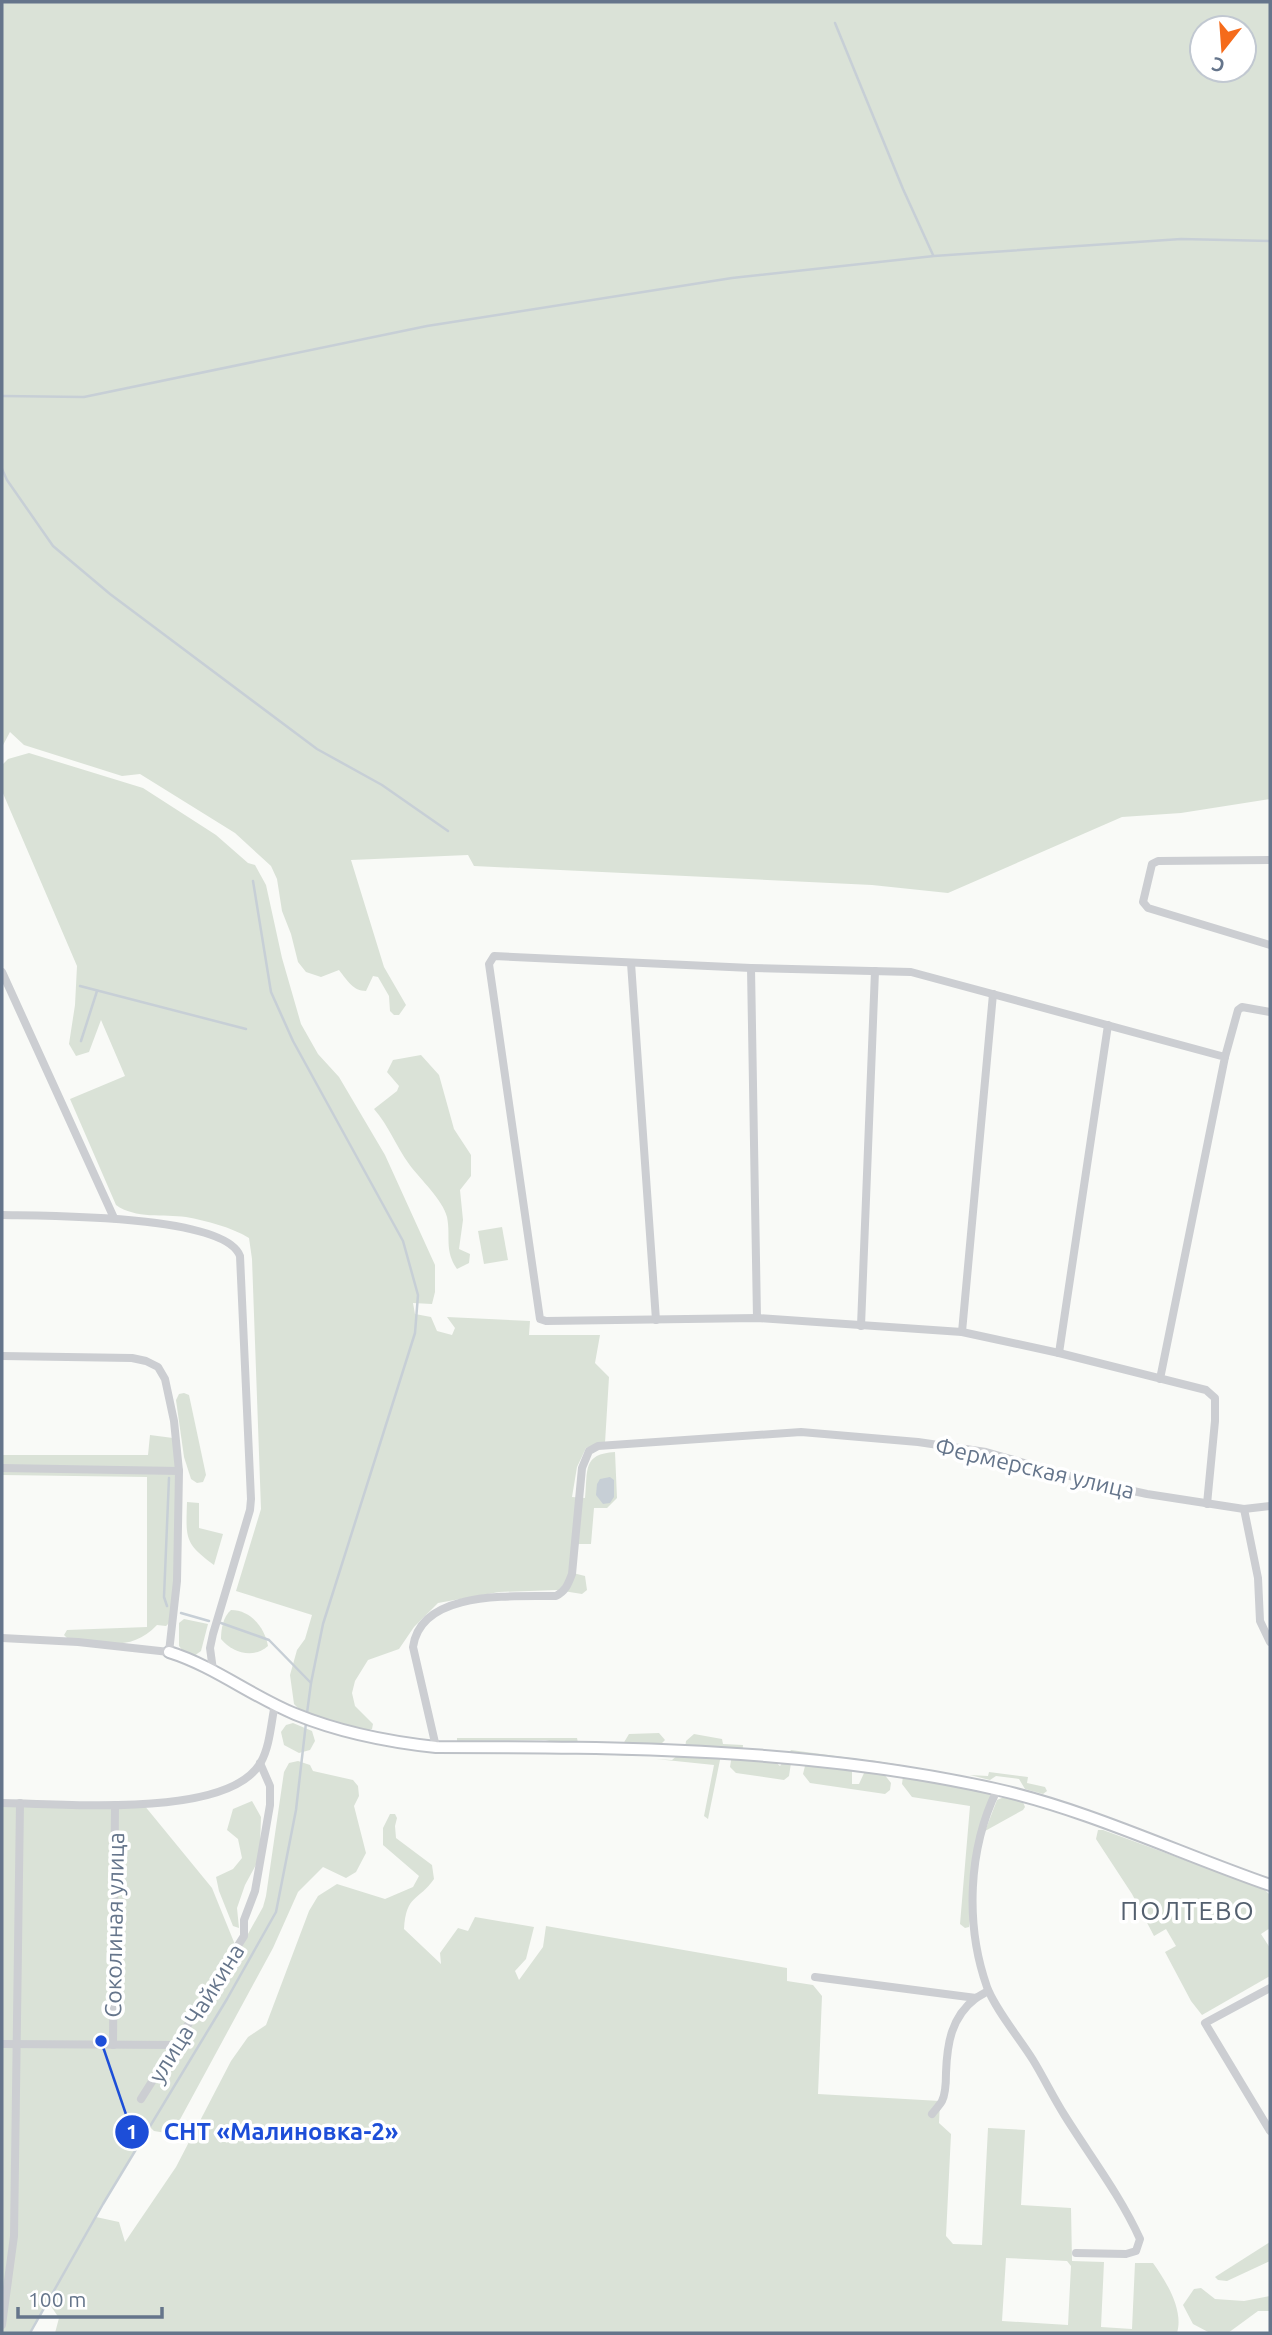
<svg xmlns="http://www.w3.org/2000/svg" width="1272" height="2335" viewBox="0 0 1272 2335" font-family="Ubuntu,sans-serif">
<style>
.green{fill:#dae2d7;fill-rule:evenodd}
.water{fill:#c7cfd6}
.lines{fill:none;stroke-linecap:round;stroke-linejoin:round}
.stream{stroke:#c7cfd6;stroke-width:2.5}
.secondary-casing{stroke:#bdc1c7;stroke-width:14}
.street{stroke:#ccced2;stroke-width:8}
.secondary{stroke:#fff;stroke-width:10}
.labels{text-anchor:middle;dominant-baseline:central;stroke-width:7;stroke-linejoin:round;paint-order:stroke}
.street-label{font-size:23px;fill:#65758b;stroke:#fff}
.quarter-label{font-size:26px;letter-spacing:2px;fill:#54606f;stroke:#fff}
.leader{fill:none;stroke:#1d4ed8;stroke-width:2.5}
.callout-dot{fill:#1d4ed8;stroke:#fff;stroke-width:2.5}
.mark-label{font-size:21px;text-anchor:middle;font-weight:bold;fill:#fff}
.callout-label{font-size:24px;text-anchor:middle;font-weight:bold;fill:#1d4ed8;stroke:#fff;stroke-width:7;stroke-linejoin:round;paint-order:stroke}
</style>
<rect width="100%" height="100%" fill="#f9faf7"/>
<g class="green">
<path d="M2,2H1270V799L1181,813L1122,817L948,893L872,885L474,866L468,855L351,860L384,967L406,1005L399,1015H394L390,1011L389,996L378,977L373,976L366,991C353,991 347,980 339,970L321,977L306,972L298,962L291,934L282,911L277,879L271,866L235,833L140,774L122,776L24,745L10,732L2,747ZM1202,28H1244V70H1202Z"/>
<path d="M29,753L143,788L216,835L248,863L255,865L266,885L282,958L301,1024L318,1054L339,1077L385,1155L435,1265V1292L432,1304L413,1303L415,1314L431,1317L437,1331L452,1335L455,1328L447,1317L530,1321L529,1335H600L595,1363L609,1377L605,1443L586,1448L577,1467L572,1497L585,1498C588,1470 582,1454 615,1452L617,1498L607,1508H594L591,1544H572L569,1572L585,1576L587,1590L582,1594L557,1590L499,1592L438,1603L414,1627L399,1649L368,1660L355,1681L352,1693L355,1706L373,1724L372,1729L369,1730L320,1718L300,1710L294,1704L290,1675L297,1650L305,1639L312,1615L236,1591L261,1509L252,1259L249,1238C231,1227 207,1221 186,1217C164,1214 135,1219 116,1205L70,1099L125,1076L101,1020L89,1052L76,1056L69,1044L75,1005L77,966L2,791V765L8,759Z"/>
<path d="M421,1055L439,1075L454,1129L471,1155V1176L460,1190L463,1220L459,1249L470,1254L469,1263L457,1269C444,1250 451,1237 447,1217C443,1200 420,1179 409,1164C396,1146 389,1126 374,1109L397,1091L399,1086L387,1072L393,1060Z"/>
<path d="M502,1227L508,1260L484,1264L478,1231Z"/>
<path d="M184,1393L189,1395L206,1475L203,1482L197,1483L191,1479L184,1457L176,1400L179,1394Z"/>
<path d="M150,1435L173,1438C180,1498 177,1563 169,1623L166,1626L157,1625C131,1653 102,1642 68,1639L64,1635L67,1630L147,1627V1477L2,1475V1455H148Z"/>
<path d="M187,1502L199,1503V1528L223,1534L214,1565C184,1543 186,1538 187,1502Z"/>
<path d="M231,1610C251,1610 265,1628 268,1646C254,1659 232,1653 221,1639C221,1629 223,1617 231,1610Z"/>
<path d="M184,1619L208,1624L201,1651L194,1656L183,1651L179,1646V1623Z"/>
<path d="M293,1723L312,1731L315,1741L310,1750L299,1753L284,1745L281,1732L286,1725Z"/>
<path d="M659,1733L665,1740L659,1746H641L634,1756L616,1755L612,1750L623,1744L629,1734Z"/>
<path d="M694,1734L722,1739L723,1744L743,1745L742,1758L774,1761L780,1766L791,1750L858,1759L857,1765L852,1770V1784H859L870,1760L901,1765L900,1768L884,1774L891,1783L890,1790L885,1794L810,1783L803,1774L805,1766L801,1760H794L791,1763L789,1776L784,1780L736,1773L730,1767L732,1754L721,1755L708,1819L704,1816L714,1765L656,1759L672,1760L685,1749L686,1741Z"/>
<path d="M457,1738H577L578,1743L609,1753L606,1755L553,1752L481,1753V1751L559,1743L545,1740L457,1741Z"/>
<path d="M298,1761L310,1765L313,1771L353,1780L358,1786L359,1796L354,1806L366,1853L356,1872L346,1878L323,1867L298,1892L273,1948L177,2125L166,2133L154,2131L149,2126L96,2217L119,2222L125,2242L176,2167L231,2061L248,2037L266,2025L309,1911L318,1896L337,1884L385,1899L413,1887L419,1876L383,1845V1828L390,1814H395L397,1818L395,1826L396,1838L432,1865L434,1879C419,1901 406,1894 404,1929L441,1964L440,1953L458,1928L468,1931L475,1917L534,1927L526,1959L515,1971L519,1980L543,1947L546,1926L787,1968V1981L813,1985L822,1996L818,2094L940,2101L939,2123L951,2134L946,2236L953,2244L982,2245L988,2128L1025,2130L1021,2205L1071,2208L1072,2261L1104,2262L1101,2327L1132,2329L1135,2263H1153C1166,2281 1184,2310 1177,2333H55L59,2318L48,2302L30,2333H2V1803L144,1805L212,1888L238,1952L263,1907L266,1896L284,1772L289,1763ZM1006,2258L1067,2261L1071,2266L1068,2325L1002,2321Z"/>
<path d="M989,1772L1028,1777L1027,1783L1045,1787L1047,1791L1043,1794L1025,1789L1019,1779L996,1776L990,1780L970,1775L988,1776Z"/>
<path d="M903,1776L988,1792L991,1797L983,1818L969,1927L965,1928L960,1924L970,1806L912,1797L902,1784Z"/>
<path d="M1004,1797L1023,1802L1025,1807L1023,1810L985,1831L997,1800Z"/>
<path d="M252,1801L261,1817L260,1846L257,1863L245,1885L237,1908L239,1928L233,1926L219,1891L216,1877L233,1869L242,1858L238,1839L227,1830L233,1809Z"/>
<path d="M1098,1830H1103L1264,1889L1270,1895V1928L1261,1934L1270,1948V1976L1202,2015L1191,2001L1165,1952L1176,1946L1166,1929L1154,1936L1132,1894L1096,1839Z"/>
<path d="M1270,2242V2261L1227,2281L1218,2280L1215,2277Z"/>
<path d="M1201,2288L1215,2299L1244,2301L1270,2296V2311H1258L1228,2333H1210L1193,2324L1183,2305L1194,2289Z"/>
</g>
<path class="water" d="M610,1477L614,1480V1497L610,1503L603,1504L596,1495L597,1484L600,1479Z"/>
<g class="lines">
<g class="stream">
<path d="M835,23L903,189L933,255"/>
<path d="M2,396L84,397L427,326L732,278L934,256L1181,239L1270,241"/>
<path d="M2,469L7,480L53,546L110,594L317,749L382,785L448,831"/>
<path d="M253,881L271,992L293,1041L403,1241L418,1295L415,1333L323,1624L311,1683"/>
<path d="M80,986L246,1029"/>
<path d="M81,1041L97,991"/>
<path d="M167,1606L164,1597L169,1478"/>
<path d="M181,1613L209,1621"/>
<path d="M221,1623L269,1640L311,1683L307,1713"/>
<path d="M30,2333L103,2204L227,1999L276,1912L296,1810L306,1723"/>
</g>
<defs>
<path id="secondary" d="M169,1652C214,1666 251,1696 295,1714C339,1732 389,1742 436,1747C623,1747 812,1748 995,1789C1089,1810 1180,1854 1270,1885"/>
</defs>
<use href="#secondary" class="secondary-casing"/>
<g class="street">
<path d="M1270,860L1158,861L1152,864L1143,902L1148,908L1270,945"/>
<path d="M631,963L656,1320"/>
<path d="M751,968L757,1318"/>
<path d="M2,972L114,1218"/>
<path d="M1225,1057L1238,1010L1242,1007L1270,1012"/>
<path d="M2,1215C43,1216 225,1214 240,1256L251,1499L250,1510L213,1634L210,1648L213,1670"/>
<path d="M861,1326L875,971"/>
<path d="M962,1332L993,994"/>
<path d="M1059,1353L1108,1025"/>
<path d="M2,1356L132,1358L146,1361L158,1367L165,1379L174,1421L179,1471L177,1581L169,1652L78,1642L2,1638"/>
<path d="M1160,1379L1225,1057L911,972L751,968L494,956L489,964L540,1319L546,1321L757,1318L962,1332L1059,1353L1206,1390L1215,1398V1421L1207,1504"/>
<path d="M2,1468L179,1471"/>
<path d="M1244,1509L1258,1578L1260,1621L1270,1642"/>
<path d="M436,1747L413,1647C421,1589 514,1597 556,1596C566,1591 568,1584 572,1574L582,1468L589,1451L598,1446L801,1432L918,1442L986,1452L1087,1481L1147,1494L1244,1509L1270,1506"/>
<path d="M997,1790C968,1849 965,1925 987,1987C995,2009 1020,2039 1033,2060C1044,2078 1053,2097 1065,2116C1090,2156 1120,2195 1140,2239L1136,2251L1126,2254L1076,2253"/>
<path d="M2,1803C60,1803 229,1820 261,1762C270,1746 271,1723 275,1704"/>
<path d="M815,1977L976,1998L988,1991"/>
<path d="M1270,1988L1205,2023L1270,2131"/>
<path d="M2,2044L176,2045"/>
<path d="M113,2045L115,1805"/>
<path d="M141,2099L244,1936V1920L255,1891L270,1805V1786L260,1763"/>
<path d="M932,2114C935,2110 939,2106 942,2101C946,2093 946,2082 946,2073C947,2044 951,2017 976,1998"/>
<path d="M2,2325L14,2236L20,1803"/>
</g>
<use href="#secondary" class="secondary"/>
</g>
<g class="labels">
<g class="street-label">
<text transform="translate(1035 1468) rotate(13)">Фермерская улица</text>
<text transform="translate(114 1925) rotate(-89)">Соколиная улица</text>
<text transform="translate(196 2013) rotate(-58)">улица Чайкина</text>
</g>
<g class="quarter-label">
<text x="1188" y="1910">ПОЛТЕВО</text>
</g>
</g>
<path class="leader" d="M101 2041L132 2132"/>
<g class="callout-dot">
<circle cx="101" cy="2041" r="7"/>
<circle cx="132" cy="2132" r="18"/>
</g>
<g class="mark-label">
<text x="132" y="2139">1</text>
</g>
<g class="callout-label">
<text x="281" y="2140">СНТ «Малиновка-2»</text>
</g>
<rect width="1272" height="2335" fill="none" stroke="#65758b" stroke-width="7"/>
<g transform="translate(1223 49) rotate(197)"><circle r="33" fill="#ffffff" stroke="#c1c8d1" stroke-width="2"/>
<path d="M0-5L12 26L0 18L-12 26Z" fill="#f56b1b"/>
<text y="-10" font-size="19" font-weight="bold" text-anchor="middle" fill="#65758b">С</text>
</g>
<path d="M18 2307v10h144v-10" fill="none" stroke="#65758b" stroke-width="3.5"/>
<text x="28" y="2307" font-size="21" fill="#65758b" stroke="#ffffff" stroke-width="5" paint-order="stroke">100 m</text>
</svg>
